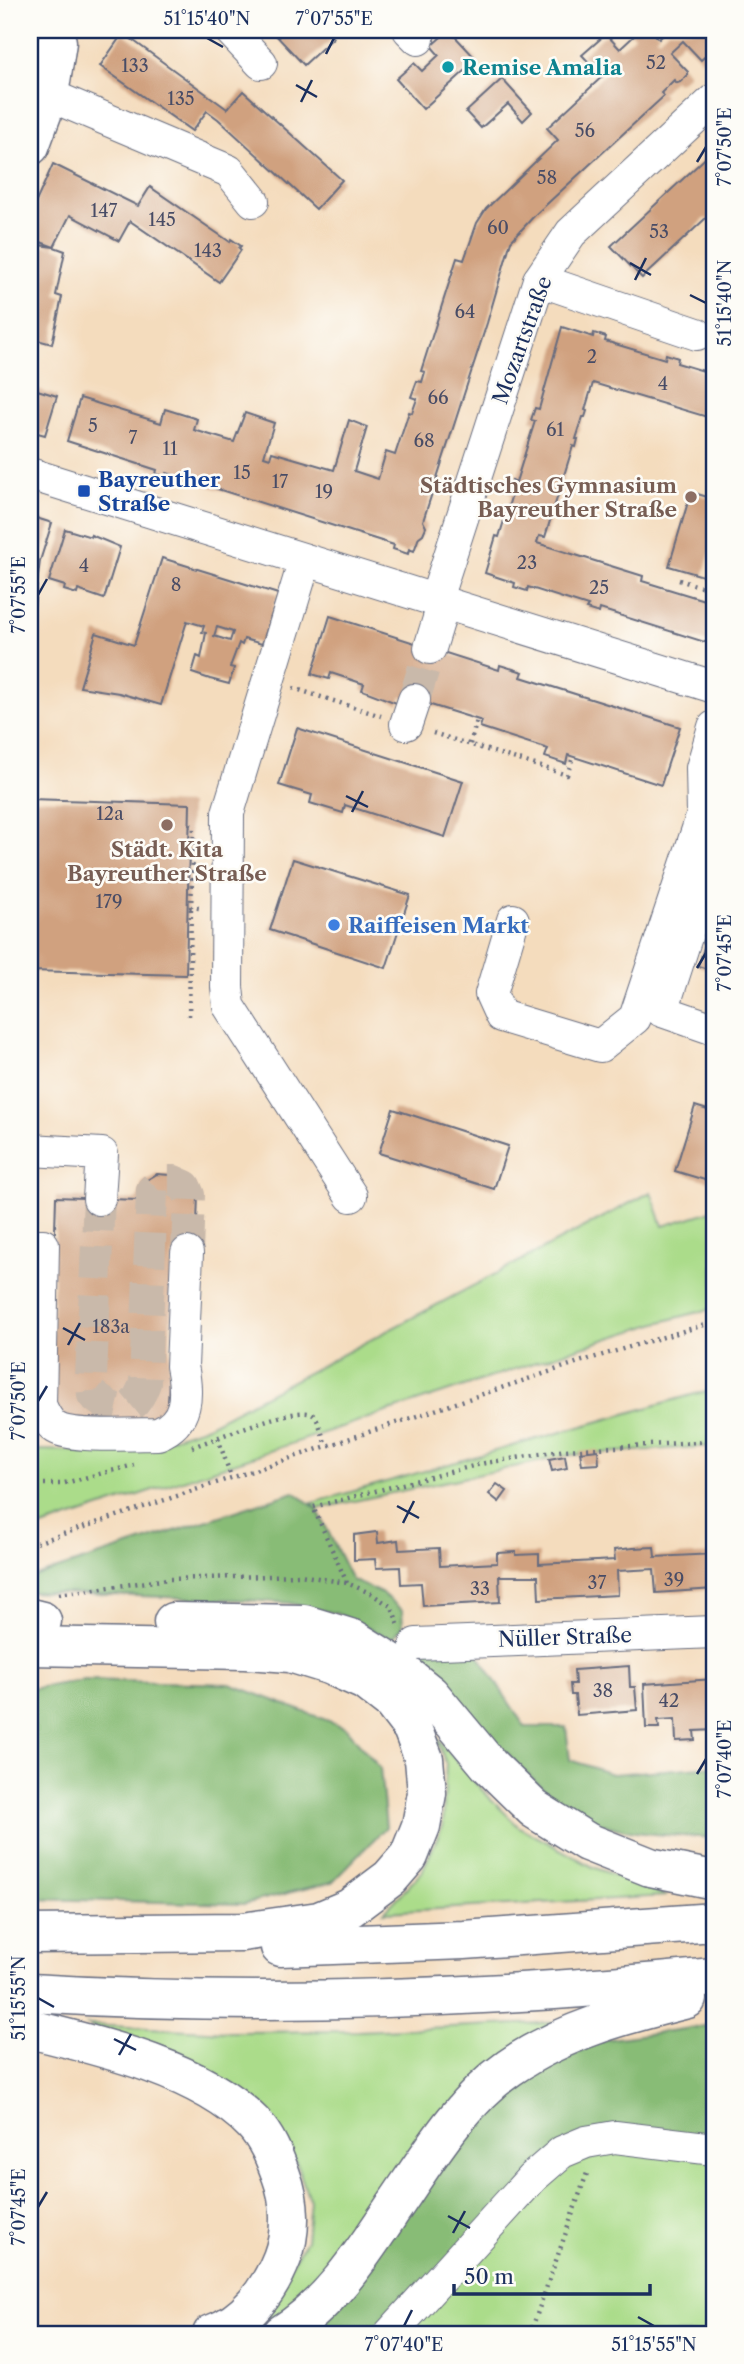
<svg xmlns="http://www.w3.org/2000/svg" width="744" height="2364" viewBox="0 0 744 2364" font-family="'Libre Caslon Text',serif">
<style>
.green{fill:#abdc8a;stroke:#638674;stroke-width:2}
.forest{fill:#88bc76;stroke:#52766a;stroke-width:2}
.building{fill:#d0a17f;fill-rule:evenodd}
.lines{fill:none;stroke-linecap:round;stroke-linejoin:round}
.minor-tunnel{stroke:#c9b9aa;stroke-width:32;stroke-dasharray:32 16;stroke-linecap:butt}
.minor-casing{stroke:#676c7f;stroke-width:34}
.major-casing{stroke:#676c7f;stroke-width:41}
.highway-casing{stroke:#676c7f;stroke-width:41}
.path{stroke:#676c7f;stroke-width:4.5;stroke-dasharray:2 5;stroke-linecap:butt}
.minor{stroke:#fff;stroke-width:32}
.major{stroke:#fff;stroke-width:38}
.highway{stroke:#fff;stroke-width:38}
.ticks{fill:none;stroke:#1b2f5e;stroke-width:2.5}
.culture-dot{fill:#0f9aa8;stroke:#fdfcf7;stroke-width:2.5}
.transit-dot{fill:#1a4fb4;stroke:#fdfcf7;stroke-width:2.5}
.education-dot{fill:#8d6e63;stroke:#fdfcf7;stroke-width:2.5}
.shop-dot{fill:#3f7fe0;stroke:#fdfcf7;stroke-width:2.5}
.labels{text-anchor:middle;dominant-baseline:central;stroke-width:5;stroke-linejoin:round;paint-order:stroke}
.number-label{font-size:18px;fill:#484c66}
.culture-label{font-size:21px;font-weight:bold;fill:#0d838f;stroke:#fdfcf7;text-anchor:start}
.street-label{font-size:21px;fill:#1b2f5e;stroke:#fdfcf7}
.transit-label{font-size:21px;font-weight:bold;fill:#164399;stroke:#fdfcf7;text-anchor:start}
.education-label{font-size:21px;font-weight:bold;fill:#785e54;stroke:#fdfcf7;text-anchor:end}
.shop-label{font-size:21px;font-weight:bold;fill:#366cbe;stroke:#fdfcf7;text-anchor:start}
.neatline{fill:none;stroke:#1b2f5e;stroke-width:2.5}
.ticks-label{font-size:18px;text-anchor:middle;fill:#1b2f5e}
</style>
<rect width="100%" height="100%" fill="#fdfcf7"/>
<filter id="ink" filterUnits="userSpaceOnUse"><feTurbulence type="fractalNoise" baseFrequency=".0143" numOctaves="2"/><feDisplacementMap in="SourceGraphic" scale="14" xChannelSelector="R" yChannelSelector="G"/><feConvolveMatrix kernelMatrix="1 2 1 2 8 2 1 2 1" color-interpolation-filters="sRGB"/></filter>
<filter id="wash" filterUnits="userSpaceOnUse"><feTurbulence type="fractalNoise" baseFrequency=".00686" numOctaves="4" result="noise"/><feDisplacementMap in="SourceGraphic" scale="28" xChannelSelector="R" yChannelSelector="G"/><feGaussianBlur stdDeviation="1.57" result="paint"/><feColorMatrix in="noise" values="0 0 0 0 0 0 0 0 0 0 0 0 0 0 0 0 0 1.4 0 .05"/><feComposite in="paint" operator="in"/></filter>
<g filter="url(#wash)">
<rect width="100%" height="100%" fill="#f4dcbd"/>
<g class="green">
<path d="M651,1192L663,1226L714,1210V1308L657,1323L566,1352L30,1531V1450L101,1451L152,1444L203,1428Z"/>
<path d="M714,1391V1446L570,1455L317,1509L312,1503L695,1394Z"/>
<path d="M436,1737L479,1787L519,1827L593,1867L667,1896L384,1912L422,1872L443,1825L446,1764Z"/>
<path d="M566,2022L335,2258C310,2287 284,2318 248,2334L306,2240L310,2201L295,2160L88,2025L227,2032L358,2031Z"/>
<path d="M592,2148L714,2159V2334H400L549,2172L584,2151L587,2159L594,2157Z"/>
</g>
<g class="forest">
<path d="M294,1492L317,1509L352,1580L383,1594L402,1610L403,1627L391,1639L338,1614L289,1603L246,1600L30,1592V1578Z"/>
<path d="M404,1647L475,1650L525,1727H566L570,1760L612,1774L714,1766V1838C679,1835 642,1836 608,1826C542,1806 489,1732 444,1683C432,1671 418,1659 404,1647Z"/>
<path d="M84,1680L230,1684L345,1727L380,1768L386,1827L332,1882L244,1904L30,1899V1689Z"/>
<path d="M714,2025V2142L604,2128L377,2334H308L454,2146L518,2081L603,2040Z"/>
</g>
<g id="blocks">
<g class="building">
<path d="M271,30H325L333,38L304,65Z"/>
<path d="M449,30L477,60L423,109L396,79L414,63L422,71L439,55L431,46Z"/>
<path d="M628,30H655L659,34L656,36L659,39L668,30H714V44L709,47L712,50L701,60L683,41L670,53L688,72V75L680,82L677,83L674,80L661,93L664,96L535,215L511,241L487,323L423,521L426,527L423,534L419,537L414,551L409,549L408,554L393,549L394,545L167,473L166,477L156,474L157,470L67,441L80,398L161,423L165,409L197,419L194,430L234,442L245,413L274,423L264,456L270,458L272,452L334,470L349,420L367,427L354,471L378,479L386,452L395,455L409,412L412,413L417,399L411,397L417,381L422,382L425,372L421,371L457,258L464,260L477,223L486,209L558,140L547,128L605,74L600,69L597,71L582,55L606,34L620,49L634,36Z"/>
<path d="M123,33L227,109L243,91L342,180L316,209L218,119L207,111L192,131L100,66Z"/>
<path d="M502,79L532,112L523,121L508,104L481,128L466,112Z"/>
<path d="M714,150V218L710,222L706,218L642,278L611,246Z"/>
<path d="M53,164L138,206L150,187L230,242L231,239L241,246L239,248L241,250L219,282L130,221L119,241L70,215L54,247L65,251L56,295L62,297L52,344L30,338V244L54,247L30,238V215Z"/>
<path d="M562,327L593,337L594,333L606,337L605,341L665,359L666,354L678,358L677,363L707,372L705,377L714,380V419L593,383L585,410L587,411L585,417H583L576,439H578L576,447L573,446L545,537L539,536L537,543L643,576L642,581L714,603V645L600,609L599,613L586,609L588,606L528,587L527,591L514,587L515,583L485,573L496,536L499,537L503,524L512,494L508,493L512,480L516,482L535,421L531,420L535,408L539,409Z"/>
<path d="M30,382L36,384L34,389L57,396L45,435L30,431Z"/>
<path d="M691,492L714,499V540L703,576L669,566Z"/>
<path d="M30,516L52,523L40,561L34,607H30Z"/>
<path d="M65,529L91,537V535L120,547L104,599L78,590L77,594L64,590L65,586L49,581Z"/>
<path d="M162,558L278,594L262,644L244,639L242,645L239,643L230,667L234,668L229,684L210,679L192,673L197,656L201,658L206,633L202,632L204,626L187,621L161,705L119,693L80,687L96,633L134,645ZM217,627L233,632L230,641L214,636Z"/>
<path d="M330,616L499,670L500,665L523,672L521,677L680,727L661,785L568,755L566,764L545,757L548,749L480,727L482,721L402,696L399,704L362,690L364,684L331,673L329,679L312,674Z"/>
<path d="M297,728L463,781L445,837L345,805L343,813L310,803L312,795L279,785Z"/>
<path d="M30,799L190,804L186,975L30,971Z"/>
<path d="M293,859L410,895L386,968L270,930Z"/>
<path d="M714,917V971L698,966Z"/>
<path d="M695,1106L714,1112V1160L708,1181L675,1171Z"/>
<path d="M393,1109L508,1146L494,1189L379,1153Z"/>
<path d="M157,1174L183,1176L194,1184L198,1194L196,1253H173L168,1407L160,1422L70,1426L50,1401L56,1197L137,1200L142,1183Z"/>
<path d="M30,1179L36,1180L35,1227H30Z"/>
<path d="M598,1450L599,1464L582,1465L580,1452Z"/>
<path d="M565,1456L567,1468L552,1471L549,1459Z"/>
<path d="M497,1484L507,1491L499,1502L489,1494Z"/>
<path d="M377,1532L378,1543L398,1540L399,1550L439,1548L440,1566L497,1563V1553L516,1552V1555L539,1554V1564L615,1560L614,1550L633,1548L654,1547L655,1557L714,1554V1589L656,1593L654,1569L617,1571L618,1595L539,1599L538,1576H499L500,1602L423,1606L421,1583L401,1584L400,1567L376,1568L375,1559L354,1560V1535Z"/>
<path d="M629,1666L630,1687H635L637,1710L577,1715L575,1695H571L570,1684H575L574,1670Z"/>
<path d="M714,1679V1730L694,1731L695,1740L676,1741L675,1719L658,1720L659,1728H646L644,1684Z"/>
</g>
</g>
</g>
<g filter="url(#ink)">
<use href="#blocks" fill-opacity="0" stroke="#676c7f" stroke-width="2"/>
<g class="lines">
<g class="minor-tunnel">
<path d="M414,700L430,648"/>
<path d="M99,1199L91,1377L93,1395C118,1416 133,1416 145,1383L152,1190L161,1181H174L185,1186L189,1195L187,1253"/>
</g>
<defs>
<g id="minor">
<path d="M230,30L261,63"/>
<path d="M409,30L418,39"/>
<path d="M49,95L229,171L253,201"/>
<path d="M539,280L697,334"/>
<path d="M30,474L714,687"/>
<path d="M305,560L228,813L227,987L229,1006L351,1196"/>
<path d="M436,599L539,280L571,233L714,100"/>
<path d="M430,648L444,602"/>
<path d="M406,724L414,700"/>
<path d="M714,850L662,1011L714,1029"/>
<path d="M513,920L491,994L501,1016L600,1046L635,1018L703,814L702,768L714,727"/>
<path d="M30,1150L102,1154L99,1199"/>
<path d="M30,1245H43L40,1405C44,1414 48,1423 56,1428C72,1438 136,1434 158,1434C188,1422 188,1395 182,1366L187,1253"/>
<path d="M416,1644L714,1632"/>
<path d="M390,2334L532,2178L562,2152L586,2142L615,2137L714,2149"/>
</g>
<path id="major" d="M30,146L49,95L57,42"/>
<g id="highway">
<path d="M30,1618L42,1621"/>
<path d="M173,1622L304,1624L353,1639L390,1662L430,1694L489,1765L534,1809L587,1842L650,1867L714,1880"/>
<path d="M30,1646L245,1650L290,1653L329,1665L365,1681L392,1702L412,1728L424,1759L427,1793L421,1826L409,1856L390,1878L350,1908L319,1921L242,1932L30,1934"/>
<path d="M280,1947L464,1940L714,1922"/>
<path d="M30,1993C258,2007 486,1999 714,1977"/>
<path d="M30,2029C100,2046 202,2070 253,2123C267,2138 274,2156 281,2175C291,2201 292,2232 282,2258C269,2291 246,2322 212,2334"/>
<path d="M282,2334C329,2305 361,2256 391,2211C425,2162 459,2103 509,2068C562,2031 626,2014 687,1999"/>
</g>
</defs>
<use href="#minor" class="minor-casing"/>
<use href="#major" class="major-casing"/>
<use href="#highway" class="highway-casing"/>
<g class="path">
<path d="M679,580L705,588L714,578"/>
<path d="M293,688L381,716"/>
<path d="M433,733L567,775L573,757"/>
<path d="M470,744L477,720"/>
<path d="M190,825L194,826L191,907L199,908"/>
<path d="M189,1016L191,907"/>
<path d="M218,1438L231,1477"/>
<path d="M192,1447C211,1441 299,1403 313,1415C320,1421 322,1436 326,1445"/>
<path d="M30,1484H61L134,1465"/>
<path d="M30,1545L579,1362L714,1322"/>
<path d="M347,1583L313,1507L485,1463L566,1450L714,1441"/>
<path d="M59,1594L169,1579L300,1575L347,1583L370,1593L392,1607L398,1624"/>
<path d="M530,2334L587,2173"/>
</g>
<use href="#minor" class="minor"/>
<use href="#major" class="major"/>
<use href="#highway" class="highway"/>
</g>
</g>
<path class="ticks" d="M207,38L223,47M326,54L334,38M296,85L317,97M301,102L312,80M697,162L706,147M630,263L651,275M635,280L646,258M690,295L706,303M38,595L47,579M346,796L368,807M352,812L363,791M697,968L706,953M63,1328L85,1340M68,1345L80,1323M38,1401L47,1386M397,1506L419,1518M403,1523L414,1501M697,1774L706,1759M38,1998L54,2007M114,2039L136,2050M119,2055L131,2034M38,2207L47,2192M448,2216L470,2228M453,2233L465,2211M638,2317L654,2326M404,2326L412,2310"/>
<circle class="culture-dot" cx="448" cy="67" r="7"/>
<rect class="transit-dot" x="77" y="484" width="14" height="14" rx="3.5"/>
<g class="education-dot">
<circle cx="691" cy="497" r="7"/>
<circle cx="167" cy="825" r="7"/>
</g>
<circle class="shop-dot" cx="334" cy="925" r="7"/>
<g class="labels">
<g class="number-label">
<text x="656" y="63">52</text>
<text x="135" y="66">133</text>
<text x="181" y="99">135</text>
<text x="585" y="131">56</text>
<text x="547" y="178">58</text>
<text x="104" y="211">147</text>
<text x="162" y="220">145</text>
<text x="498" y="228">60</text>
<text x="659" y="232">53</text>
<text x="208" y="251">143</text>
<text x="465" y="312">64</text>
<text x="592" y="357">2</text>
<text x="663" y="384">4</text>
<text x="438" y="398">66</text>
<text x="93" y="426">5</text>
<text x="555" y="430">61</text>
<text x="133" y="438">7</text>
<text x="424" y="441">68</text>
<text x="170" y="449">11</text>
<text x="242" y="473">15</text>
<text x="280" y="482">17</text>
<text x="324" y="492">19</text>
<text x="527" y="563">23</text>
<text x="84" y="566">4</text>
<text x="176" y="585">8</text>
<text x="599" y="588">25</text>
<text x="110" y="814">12a</text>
<text x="109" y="902">179</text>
<text x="111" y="1327">183a</text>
<text x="674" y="1580">39</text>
<text x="597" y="1583">37</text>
<text x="480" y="1589">33</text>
<text x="603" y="1691">38</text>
<text x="669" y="1701">42</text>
</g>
<g class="culture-label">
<text x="462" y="67">Remise Amalia</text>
</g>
<g class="street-label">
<text transform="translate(522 340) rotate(-70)">Mozartstraße</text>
<text transform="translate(565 1637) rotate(-2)">Nüller Straße</text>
</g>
<g class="transit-label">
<text x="98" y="479">Bayreuther<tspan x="98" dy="24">Straße</tspan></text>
</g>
<g class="education-label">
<text x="677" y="485">Städtisches Gymnasium<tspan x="677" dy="24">Bayreuther Straße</tspan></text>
<text x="167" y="849" text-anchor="middle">Städt. Kita<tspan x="167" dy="24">Bayreuther Straße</tspan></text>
</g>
<g class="shop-label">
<text x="348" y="925">Raiffeisen Markt</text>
</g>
</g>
<rect width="744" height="2364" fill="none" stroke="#fdfcf7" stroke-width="77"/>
<path d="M454 2284v10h196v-10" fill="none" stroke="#1b2f5e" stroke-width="3.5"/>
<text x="464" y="2284" font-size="21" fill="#1b2f5e" stroke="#fdfcf7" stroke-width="5" paint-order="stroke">50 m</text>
<rect x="38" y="38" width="668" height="2288" class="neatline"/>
<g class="ticks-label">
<text x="207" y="25">51°15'40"N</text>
<text x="334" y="25">7°07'55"E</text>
<text transform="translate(725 147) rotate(-90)" y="6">7°07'50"E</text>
<text transform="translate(725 303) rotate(-90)" y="6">51°15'40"N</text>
<text transform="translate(19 595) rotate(-90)" y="6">7°07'55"E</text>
<text transform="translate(725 953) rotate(-90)" y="6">7°07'45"E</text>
<text transform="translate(19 1401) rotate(-90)" y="6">7°07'50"E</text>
<text transform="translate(725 1759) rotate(-90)" y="6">7°07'40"E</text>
<text transform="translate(19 1998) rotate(-90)" y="6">51°15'55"N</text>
<text transform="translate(19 2207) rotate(-90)" y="6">7°07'45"E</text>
<text x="404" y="2351">7°07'40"E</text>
<text x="654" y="2351">51°15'55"N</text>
</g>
</svg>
